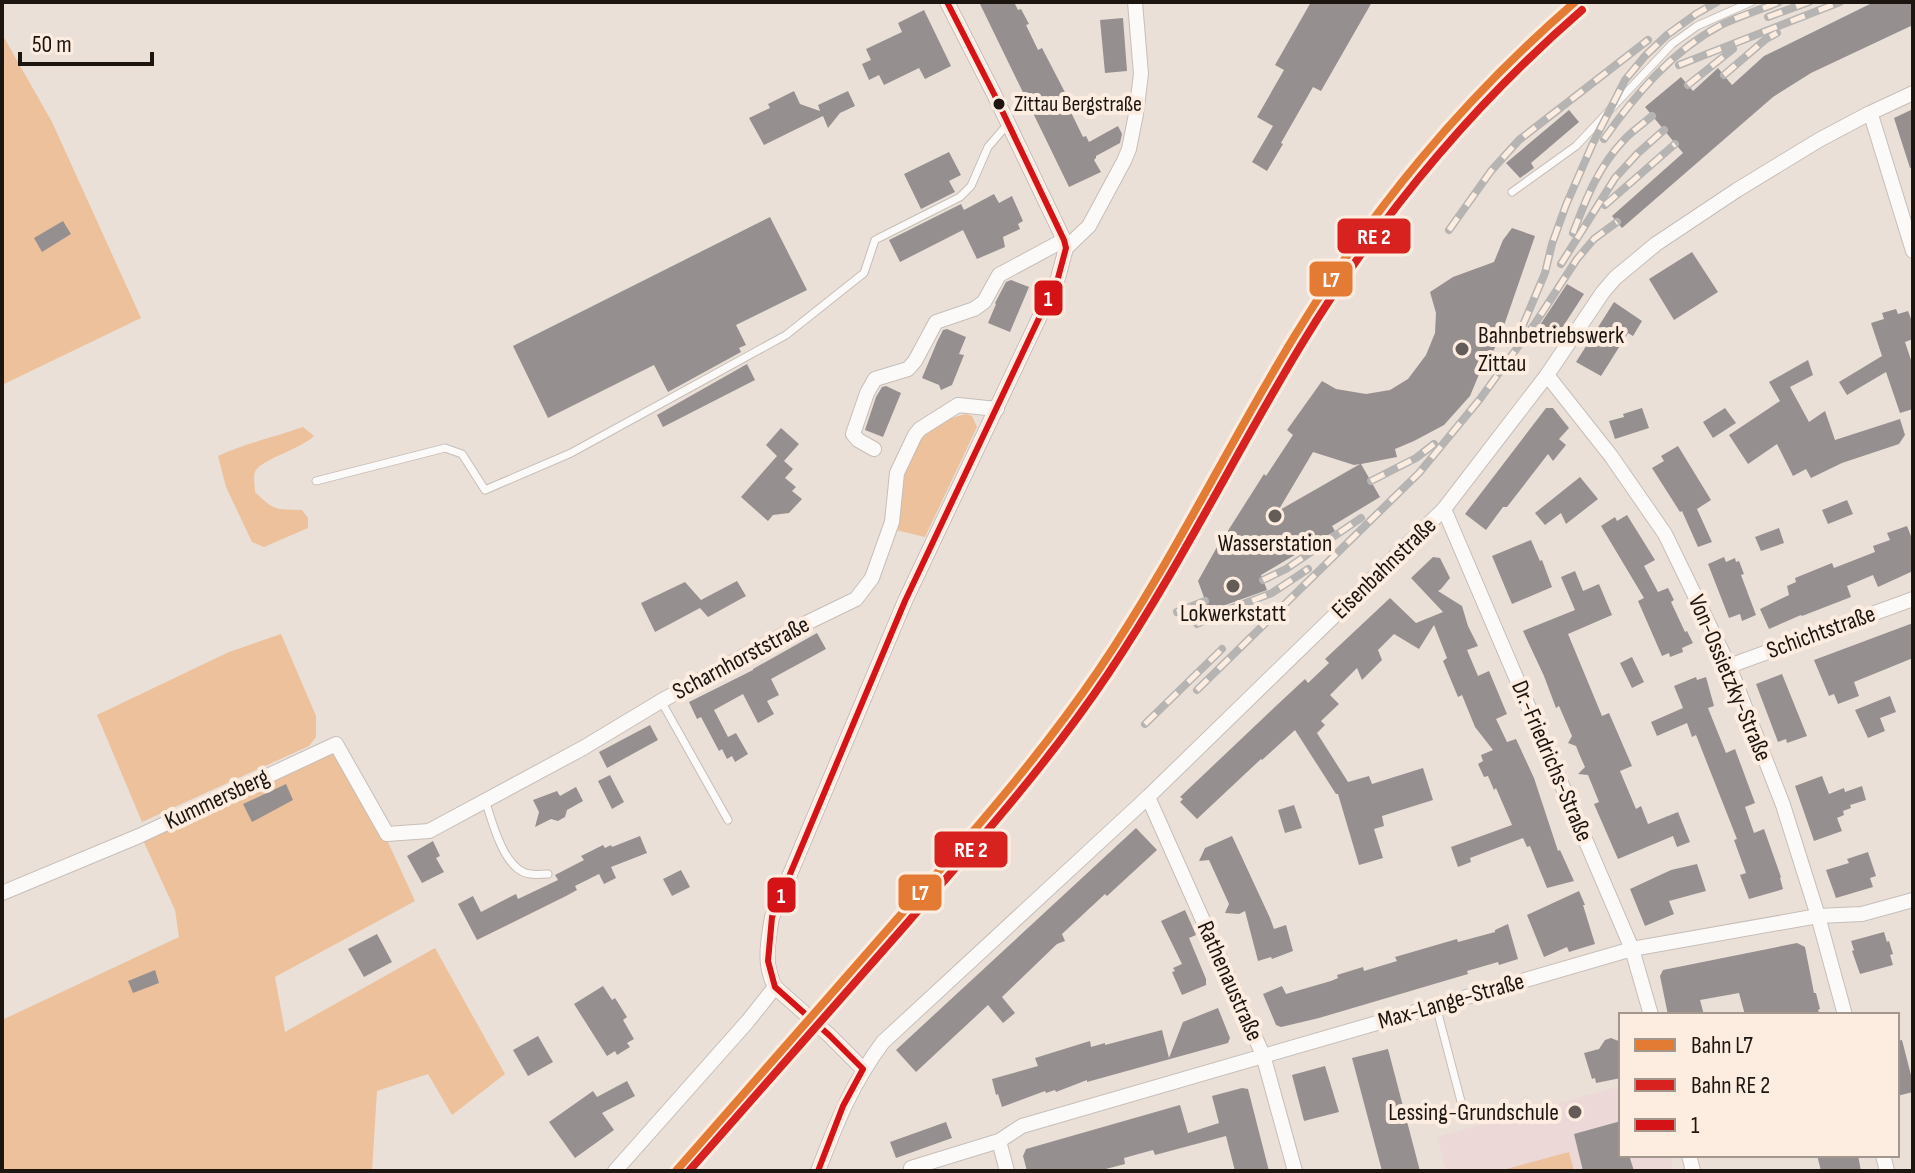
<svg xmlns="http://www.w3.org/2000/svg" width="1915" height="1173" viewBox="0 0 1915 1173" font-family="'Sofia Sans Condensed',sans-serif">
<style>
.education{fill:#ebd8d7}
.green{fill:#ecc19c}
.building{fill:#968f8f;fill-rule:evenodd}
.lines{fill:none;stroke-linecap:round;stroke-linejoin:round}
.lane-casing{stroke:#c6beb8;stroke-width:9}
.street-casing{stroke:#c6beb8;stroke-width:16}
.lane{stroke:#fcfaf9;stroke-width:7}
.street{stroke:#fcfaf9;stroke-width:14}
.rail-casing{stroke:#b6b4b2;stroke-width:8}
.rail{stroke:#fdede1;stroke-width:5;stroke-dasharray:15;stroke-linecap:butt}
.bus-1-casing{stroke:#fdede1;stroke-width:12}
.bus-1{stroke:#d51317;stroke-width:6}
.rail-1-casing{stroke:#fdede1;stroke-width:14}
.rail-2-casing{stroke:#fdede1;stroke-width:14}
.rail-1{stroke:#e37b35;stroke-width:8}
.rail-2{stroke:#d7221f;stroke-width:8}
.bus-dot{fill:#1c1510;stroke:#fdede1;stroke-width:3}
.poi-dot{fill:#645c56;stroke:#fdede1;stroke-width:3}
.labels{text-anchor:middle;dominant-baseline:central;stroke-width:8;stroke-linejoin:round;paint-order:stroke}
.bus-label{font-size:22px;fill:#1c1510;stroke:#fdede1;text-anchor:start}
.poi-label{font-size:24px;fill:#1c1510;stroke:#fdede1}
.street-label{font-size:24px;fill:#1c1510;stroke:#fdede1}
.line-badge{stroke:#fdede1;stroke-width:3}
.badge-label{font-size:22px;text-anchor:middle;font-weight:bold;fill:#fff}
</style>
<rect width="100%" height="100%" fill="#eae0d8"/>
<path class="education" d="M1621,1086V1155H1670L1674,1171H1446L1437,1137Z"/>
<g class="green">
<path d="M2,34L52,122L141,318L2,385Z"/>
<path d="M966,414L972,416L977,427L925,537L896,530C902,478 905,428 966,414Z"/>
<path d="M303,427L314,436C301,449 259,460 255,472C253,477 255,486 255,492C275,511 274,509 302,510L308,518V528L264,547L252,542L226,487L218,456C246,443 275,437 303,427Z"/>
<path d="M281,634L316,716V737L309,746L142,822L97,715L229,652Z"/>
<path d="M334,747L387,840L415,901L275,977L285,1032L435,948L505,1074L452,1115L428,1074L377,1091L372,1171H2V1020L179,937L175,910L142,838Z"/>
<path d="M1569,1152L1574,1171H1503V1170Z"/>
</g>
<g class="building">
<path d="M979,2H1014L1018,10L1021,9L1029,24L1026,25L1038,50L1042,48L1070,102L1067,104L1083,137L1086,136L1089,142L1118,126L1122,134L1120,143L1096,156V158L1094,160L1101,172L1069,187Z"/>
<path d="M1311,2H1372L1321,91L1313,87L1281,143L1283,144L1267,171L1252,162L1273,126L1257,117L1284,70L1275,65Z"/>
<path d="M1874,2H1913V25L1811,73L1773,97L1622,228L1612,216L1683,153L1645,107L1681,77L1693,91L1718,68L1732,85L1764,56Z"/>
<path d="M924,10L951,66L925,79L919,68L884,85L879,75L869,80L862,64L871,60L866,49L902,32L898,23Z"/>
<path d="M1123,18L1127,71L1105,73L1100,20Z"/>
<path d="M794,91L800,104L820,111L818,105L848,91L855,106L840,113L828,128L823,116L764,145L749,118L770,108L768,104Z"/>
<path d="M1913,109V167L1910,168L1894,118Z"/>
<path d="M1569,110L1579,122L1531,163L1534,168L1520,178L1506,163Z"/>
<path d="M949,152L961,175L949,181L955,192L921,209L904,174Z"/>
<path d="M994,194L999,203L1012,196L1023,221L1018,224L1020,229L1003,237L1005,247L977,259L963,230L900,262L889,240L961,204L964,210Z"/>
<path d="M770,217L807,290L736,325L746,345L739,348L741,352L668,392L654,365L548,418L513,346Z"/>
<path d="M63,221L71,234L42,252L34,238Z"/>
<path d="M1512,228L1535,236L1499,340L1488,361L1485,360L1470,396L1444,425L1414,441L1395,449L1397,457L1361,464L1380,497L1332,526L1335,531L1261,575L1267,590L1209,611L1198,581L1222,538L1224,537L1264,474L1266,476L1293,435L1287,430L1322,381L1336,389L1366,394L1390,390L1408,379L1426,355L1435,333L1436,313L1430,292L1453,277L1494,262L1503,240ZM1313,452L1354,465L1360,464L1278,511Z"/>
<path d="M1692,252L1718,292L1674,320L1649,279Z"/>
<path d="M1011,280L1029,287L1010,332L988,323L996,304L995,303L1006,282Z"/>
<path d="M1567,284L1584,294L1553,342L1536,331Z"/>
<path d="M1614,302L1642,321L1633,336L1628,333L1601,376L1576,362Z"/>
<path d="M1896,309L1898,314L1908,311L1913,324V339L1905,342L1913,366V409L1900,413L1886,372L1847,395L1839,382L1882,356L1871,323L1884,319L1882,313Z"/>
<path d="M947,329L966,337L959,354L964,355L952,385L941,390L939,385L922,378L937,342L943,330Z"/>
<path d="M1808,360L1813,375L1790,387L1809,422L1825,411L1835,440L1900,419L1905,435L1899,444L1842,463L1811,478L1806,469L1793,476L1777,444L1748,464L1729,435L1780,401L1769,382Z"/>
<path d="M747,364L755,380L663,427L657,415Z"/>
<path d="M886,386L901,393L883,437L865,430L876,397L882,387Z"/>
<path d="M1546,408H1553L1569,428L1559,439L1566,445L1553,461L1548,454L1507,507H1503L1486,530L1465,514Z"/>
<path d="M1642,408L1649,428L1615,439L1609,421L1624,417L1623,414Z"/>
<path d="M1725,408L1736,423L1713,438L1703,422Z"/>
<path d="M781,428L799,444L784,461L793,469L785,478L796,487L792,491L802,499L789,513L773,515L768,521L741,497L777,456L766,445Z"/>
<path d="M1678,446L1711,500L1697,509L1712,542L1698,547L1682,511L1680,512L1652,468L1664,461L1661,456Z"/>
<path d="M1580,477L1598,499L1566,524L1561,513L1545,525L1535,513Z"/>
<path d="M1847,500L1853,514L1828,524L1822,510Z"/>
<path d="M1627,515L1655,560L1644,566L1658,592L1668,588L1674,600L1671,602L1685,632L1687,631L1693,643L1682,648L1683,652L1670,657L1669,653L1662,656L1638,601L1644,598L1601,526L1615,517L1617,521Z"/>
<path d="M1907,526L1913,541V571L1878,587L1873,575L1847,586L1851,597L1802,616L1801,615L1769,629L1760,609L1789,595L1787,586L1796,582L1795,578L1832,563L1834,568L1875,552L1873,546L1890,540L1887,533Z"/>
<path d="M1779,528L1784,543L1761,551L1755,537Z"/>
<path d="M1531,540L1540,561L1542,560L1552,587L1512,604L1492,556Z"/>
<path d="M1433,557L1440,558L1450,578L1441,589L1438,591L1462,606L1468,626L1478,646L1467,650L1478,676L1489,671L1507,714L1496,719L1507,742L1516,739L1534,778L1558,851L1560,850L1574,881L1547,888L1530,846L1527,847L1523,838L1470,858L1471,862L1458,867L1451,847L1512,825L1496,788L1494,790L1488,776L1484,777L1478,764L1483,761L1481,755L1493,750L1475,727L1462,695L1458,697L1443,661L1447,658L1434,625L1419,649L1394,634L1378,650L1382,660L1362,680L1357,668L1330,695L1339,704L1321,721L1325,725L1317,733L1348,782L1369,776L1372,784L1423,768L1433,800L1382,816L1384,826L1374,829L1383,858L1359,865L1338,794H1336L1295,730L1262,760L1261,759L1197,819L1180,802L1183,799L1180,797L1277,705L1305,679L1308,683L1329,663L1325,659L1390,598L1416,623L1443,612L1411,578Z"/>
<path d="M1724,557L1726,562L1735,558L1736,562L1739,561L1744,574L1741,575L1756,615L1742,621L1740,614L1729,618L1708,564Z"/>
<path d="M1575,571L1583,591L1599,584L1612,615L1568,634L1602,716L1609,713L1632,766L1620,771L1636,809L1641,806L1648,824L1678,812L1690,842L1677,847L1673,836L1618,859L1594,804L1599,802L1588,775L1578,774L1585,767L1580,756L1576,746L1568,743L1572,736L1559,706L1556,708L1544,676L1523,631L1575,610L1561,577Z"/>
<path d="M737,581L746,596L708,617L700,608L655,632L641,603L685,582L701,600Z"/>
<path d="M1913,623V658L1854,682L1859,696L1838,704L1834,694L1829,696L1814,660Z"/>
<path d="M817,633L826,649L771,679L779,695L767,701L774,714L758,723L743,694L714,710L728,737L736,733L748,754L735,762L732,756L727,759L722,749L719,751L701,717L697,719L689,702L753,670V669Z"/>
<path d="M1632,657L1644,682L1632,688L1620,663Z"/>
<path d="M1782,674L1807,736L1787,743L1786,739L1778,742L1756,684Z"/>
<path d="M1696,677L1697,680L1706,677L1714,706L1708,708L1726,753L1735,749L1755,803L1745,807L1754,833L1764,829L1781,877L1780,878L1783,889L1777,891L1749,899L1740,875L1746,873L1734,840L1737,839L1696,735L1692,737L1687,723L1657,736L1651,722L1683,708L1674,686Z"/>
<path d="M1890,696L1896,712L1880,718L1885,731L1868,738L1855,710Z"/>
<path d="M650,725L658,740L607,768L599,752Z"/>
<path d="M610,775L624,802L612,809L598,781Z"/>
<path d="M1822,776L1829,794L1844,788L1845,792L1862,786L1866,800L1850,805L1851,808L1843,811L1844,815L1837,818L1842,831L1814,841L1795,786Z"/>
<path d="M286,784L293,800L252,822L243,804Z"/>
<path d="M576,787L583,801L567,810L565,817L558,821L551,819L535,827L539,812L533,800L557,791L560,796Z"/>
<path d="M1294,805L1302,828L1285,833L1278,810Z"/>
<path d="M1136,828L1157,850L1107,896L1105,894L1062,934L1065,941L1057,944L1002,997L1015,1013L1003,1023L988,1005L916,1072L896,1050Z"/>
<path d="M640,836L647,853L611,867L616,878L604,884L599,874L575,886L577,890L566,896L477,940L458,904L473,896L481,912L516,894L518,899L558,880L555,875L584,860L581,856L603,845L605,848L611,845L612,847Z"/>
<path d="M1232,836L1270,918L1274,929L1286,925L1293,951L1272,959L1271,957L1258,961L1245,911L1239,914L1225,913L1229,904L1209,860L1199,861L1205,848Z"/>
<path d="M433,841L440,856L436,858L444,872L422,883L407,856Z"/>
<path d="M1868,852L1876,876L1870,878L1873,887L1836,898L1826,870L1849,863L1847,859Z"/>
<path d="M1697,864L1706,891L1669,901L1674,914L1645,926L1630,889L1671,870Z"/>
<path d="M681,870L690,887L672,896L663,879Z"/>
<path d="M1579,891L1585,905H1583L1595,944L1569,952L1567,947L1544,957L1527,915Z"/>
<path d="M1185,910L1196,935L1189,938L1206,979V985L1182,995L1172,972L1175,971L1173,968L1182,964L1161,921Z"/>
<path d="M1508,924L1518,959L1499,965L1498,962L1467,971L1468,974L1319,1018L1281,1027L1276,1025L1263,994L1282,986L1286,994L1331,981L1338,978L1337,975L1363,967L1364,971L1397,961L1395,957L1457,939L1458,942L1495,932V930Z"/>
<path d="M1884,932L1887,942L1889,941L1893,954L1890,955L1893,965L1860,974L1852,951L1854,950L1851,941Z"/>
<path d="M377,934L392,962L364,977L348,949Z"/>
<path d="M1797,943L1805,947L1814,993H1816L1820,1009L1818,1010L1820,1015H1745L1739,993L1700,1000L1704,1015H1668L1660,976L1663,970Z"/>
<path d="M155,970L159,983L133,993L128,981Z"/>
<path d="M603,986L612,1000L615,998L627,1017L623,1020L634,1039L627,1043L630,1047L617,1055L615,1051L607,1056L574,1004Z"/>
<path d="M1218,1008L1230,1038L1228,1043L1087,1082V1080L1056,1092L1055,1090L1046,1093L1045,1091L1002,1107L998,1094L996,1095L992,1079L1038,1066L1035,1058L1090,1041L1091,1047L1105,1043V1045L1162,1030L1169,1058L1183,1022Z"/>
<path d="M538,1036L553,1062L528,1076L513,1050Z"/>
<path d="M1611,1038L1621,1042V1078L1596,1083L1595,1078L1592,1079L1584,1053L1599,1049L1605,1040Z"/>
<path d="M1902,1040L1913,1083V1092L1897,1096V1041Z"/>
<path d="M1388,1049L1420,1171H1382L1352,1058Z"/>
<path d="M1325,1066L1339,1112L1304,1121L1292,1075Z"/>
<path d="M627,1081L635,1096L602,1113L614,1130L575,1158L549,1122L593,1091L597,1097Z"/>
<path d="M1242,1088L1248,1089L1269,1171H1235L1226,1136L1155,1155L1153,1150L1124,1158L1125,1164L1098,1171H1027L1023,1156L1026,1149L1180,1105L1188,1133L1219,1123L1212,1096Z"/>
<path d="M1621,1121V1155H1629L1634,1171H1583L1574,1134Z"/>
<path d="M946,1122L952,1138L896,1158L890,1142Z"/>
<path d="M1817,1155H1858L1861,1171H1821Z"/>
</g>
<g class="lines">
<defs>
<g id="lane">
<path d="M1512,192L1576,146L1672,44L1697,26L1751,2"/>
<path d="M316,481L445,448L462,454L485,490L571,453L786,335L864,273L875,240L960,197L971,186L988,147L1007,125"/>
<path d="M661,701L728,820"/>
<path d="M485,800C492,821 502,862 523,872C531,876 540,874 548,874"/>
<path d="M1436,1006L1463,1109"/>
</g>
<g id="street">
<path d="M1868,114L1872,118L1913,251"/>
<path d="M1066,248L1089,226L1124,161L1129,149L1136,114L1141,74L1135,2"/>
<path d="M1547,375L1611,456L1665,534L1729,666L1783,805L1818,916L1845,1015"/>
<path d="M874,449L858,440L853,434L867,393L875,379L908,369L915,361L936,322L974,309L984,302L999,275L1064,240"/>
<path d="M1444,509L1632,949L1651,1015"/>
<path d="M1729,666L1913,599"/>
<path d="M1148,797L1263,1055L1295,1171"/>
<path d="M2,893L139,836L336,744L387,834L429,831L583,748L661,701L792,630L856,599L872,578L892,522L897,473L915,435L920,429L958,405L997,409"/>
<path d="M863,1069L829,1035L775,987C763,963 768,942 772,917L905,601L1058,278L1066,248L1064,240L994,94L947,2"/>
<path d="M999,1141L1007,1171"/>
<path d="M1689,1155L1693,1171"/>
<path d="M1883,1155L1887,1171"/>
<path d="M911,1168L999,1141L1022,1126L1632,949L1818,916L1862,914L1913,900"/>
<path d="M615,1171L748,1021L775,987"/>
<path d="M818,1171C837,1122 851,1085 883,1042L1148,797L1444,509L1547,375L1603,292L1615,278L1656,244L1737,190L1819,140L1868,114L1913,93"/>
</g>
</defs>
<use href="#lane" class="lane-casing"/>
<use href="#street" class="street-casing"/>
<use href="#lane" class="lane"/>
<use href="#street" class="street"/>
<defs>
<g id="rail">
<path d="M1768,17L1809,2"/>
<path d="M1679,65L1840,2"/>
<path d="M1724,75L1766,39L1777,33"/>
<path d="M1688,85L1733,49"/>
<path d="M1604,139C1635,95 1672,51 1721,25C1739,16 1760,10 1779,2"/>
<path d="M1605,205L1675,144"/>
<path d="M1449,230L1491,171L1519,140L1648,40"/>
<path d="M1573,233C1586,199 1598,167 1624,140C1632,131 1643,124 1652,116"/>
<path d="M1561,264L1615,178L1638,153L1664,130"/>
<path d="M1523,325L1545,273L1552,244L1566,205L1593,143L1625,80L1645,56L1667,35L1696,14L1717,2"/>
<path d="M1371,481L1416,458L1434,444"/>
<path d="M1263,580L1286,569L1361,518"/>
<path d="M1177,612L1205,601"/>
<path d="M1197,624L1217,614L1272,593L1308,569"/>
<path d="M1197,690L1419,473L1480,399L1536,322L1577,259L1594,239L1617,222"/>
<path d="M1145,724L1222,649"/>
</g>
</defs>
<use href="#rail" class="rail-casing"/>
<use href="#rail" class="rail"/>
<defs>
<path id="bus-1" d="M818,1171L843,1106L863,1069L829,1035L775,987L768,961L772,917L905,601L1058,278L1066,248L1064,240L994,94L947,2"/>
</defs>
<use href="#bus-1" class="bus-1-casing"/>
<use href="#bus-1" class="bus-1"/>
<defs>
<path id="rail-1" d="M676,1171C750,1087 823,1003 897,919C967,839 1038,759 1098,671C1171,564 1227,447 1294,337C1372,209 1462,100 1575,2"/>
<path id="rail-2" d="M689,1171C762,1088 836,1004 909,921C978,842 1049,762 1108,674C1180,567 1236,452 1303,342C1380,216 1470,107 1582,10"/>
</defs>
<use href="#rail-1" class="rail-1-casing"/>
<use href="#rail-2" class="rail-2-casing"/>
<use href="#rail-1" class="rail-1"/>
<use href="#rail-2" class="rail-2"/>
</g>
<circle class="bus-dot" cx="999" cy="104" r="7"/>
<g class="poi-dot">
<circle cx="1462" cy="349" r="8"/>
<circle cx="1275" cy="516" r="8"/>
<circle cx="1233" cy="586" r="8"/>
<circle cx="1575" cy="1112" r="8"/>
</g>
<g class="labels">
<g class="bus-label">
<text x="1014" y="104">Zittau Bergstraße</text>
</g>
<g class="poi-label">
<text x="1478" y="335" text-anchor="start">Bahnbetriebswerk<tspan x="1478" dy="28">Zittau</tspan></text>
<text x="1275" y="543">Wasserstation</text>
<text x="1233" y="613">Lokwerkstatt</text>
<text x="1559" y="1112" text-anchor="end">Lessing-Grundschule</text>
</g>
<g class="street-label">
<text transform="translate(1384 568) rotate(-44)">Eisenbahnstraße</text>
<text transform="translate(1821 632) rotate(-20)">Schichtstraße</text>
<text transform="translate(741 658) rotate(-28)">Scharnhorststraße</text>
<text transform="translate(1730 678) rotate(67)">Von-Ossietzky-Straße</text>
<text transform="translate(1552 761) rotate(67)">Dr.-Friedrichs-Straße</text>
<text transform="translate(217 799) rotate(-25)">Kummersberg</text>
<text transform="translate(1230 981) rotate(66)">Rathenaustraße</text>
<text transform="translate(1451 1001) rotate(-16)">Max-Lange-Straße</text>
</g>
</g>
<g class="line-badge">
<rect x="1336" y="217" width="76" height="38" rx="8" fill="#d7221f"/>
<rect x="1308" y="260" width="46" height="38" rx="8" fill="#e37b35"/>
<rect x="1033" y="279" width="31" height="38" rx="8" fill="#d51317"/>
<rect x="933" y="830" width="76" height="39" rx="8" fill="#d7221f"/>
<rect x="897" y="873" width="46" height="39" rx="8" fill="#e37b35"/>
<rect x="766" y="876" width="31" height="38" rx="8" fill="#d51317"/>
</g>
<g class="badge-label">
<text x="1374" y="244">RE 2</text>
<text x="1331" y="287">L7</text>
<text x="1048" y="306">1</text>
<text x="971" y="857">RE 2</text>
<text x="920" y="900">L7</text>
<text x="781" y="903">1</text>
</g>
<rect width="1915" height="1173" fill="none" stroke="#1c1510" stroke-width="8"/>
<rect x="1619" y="1013" width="280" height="144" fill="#fdede1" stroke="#a3978d" stroke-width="2"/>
<rect x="1635" y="1039" width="40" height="12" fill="#e37b35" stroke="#a3978d" stroke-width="2"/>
<text x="1691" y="1053" font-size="24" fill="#1c1510">Bahn L7</text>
<rect x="1635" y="1079" width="40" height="12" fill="#d7221f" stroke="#a3978d" stroke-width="2"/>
<text x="1691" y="1093" font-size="24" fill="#1c1510">Bahn RE 2</text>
<rect x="1635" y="1119" width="40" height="12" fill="#d51317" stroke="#a3978d" stroke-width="2"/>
<text x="1691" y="1133" font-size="24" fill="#1c1510">1</text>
<path d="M20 52v12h132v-12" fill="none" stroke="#1c1510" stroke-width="4"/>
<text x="32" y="52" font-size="24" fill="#1c1510" stroke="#fdede1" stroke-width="6" paint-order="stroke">50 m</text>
</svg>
